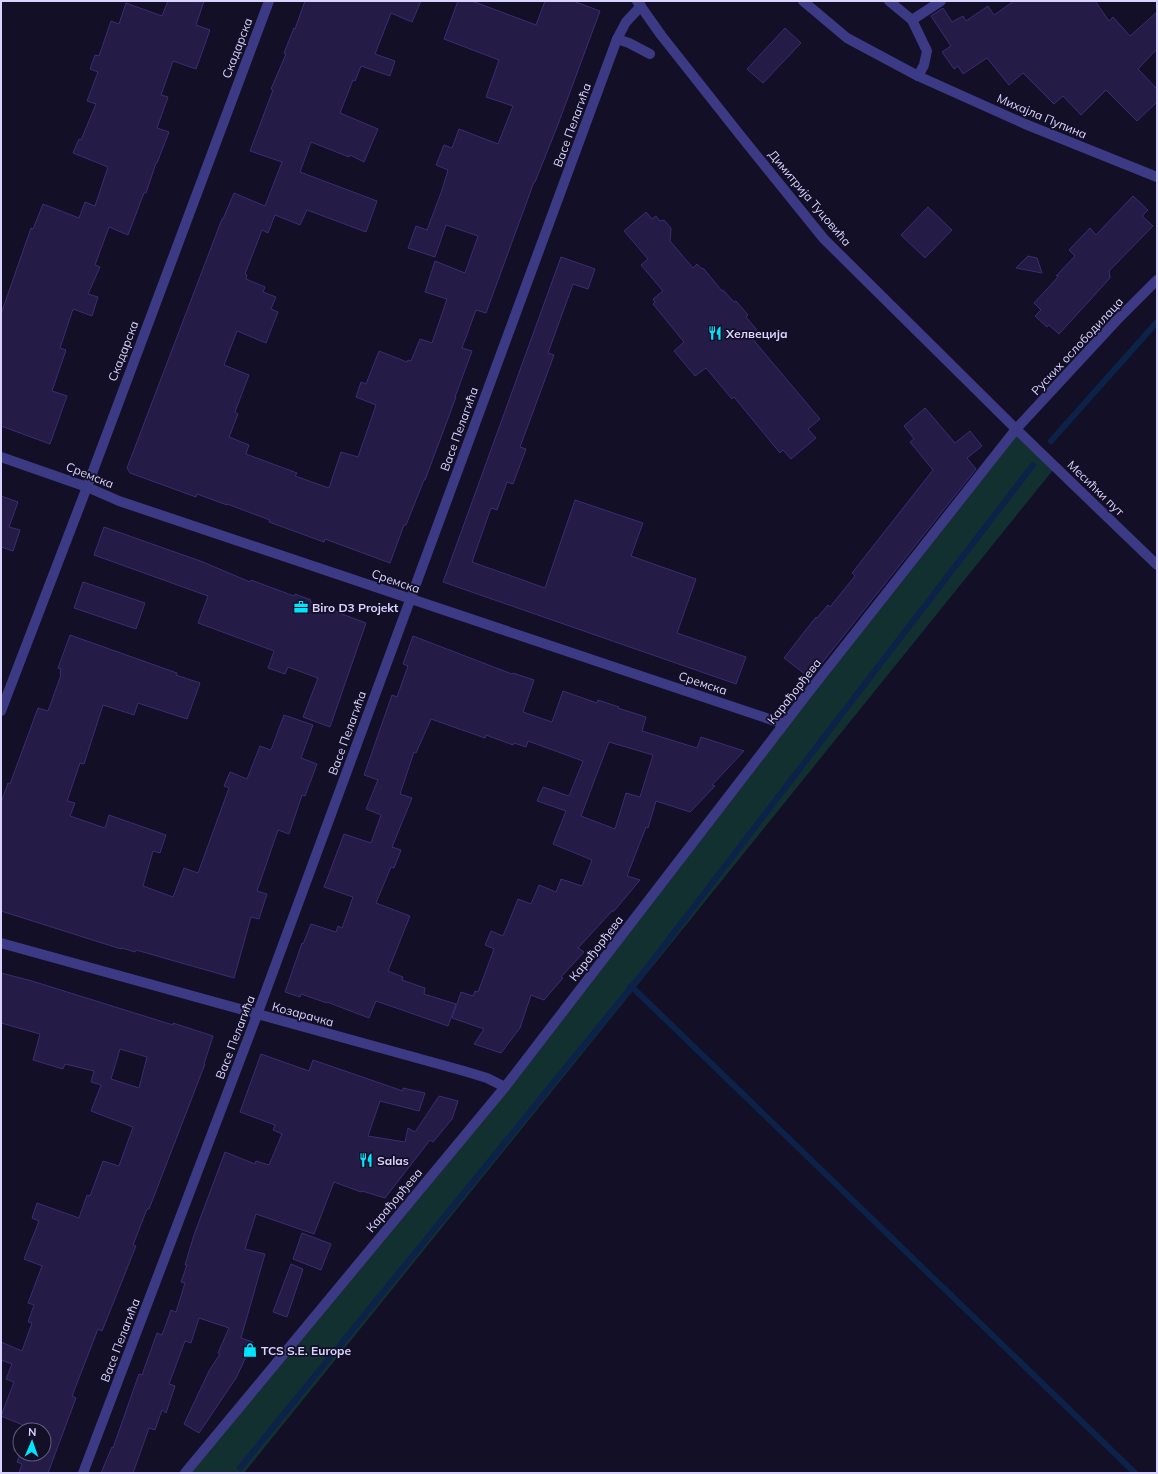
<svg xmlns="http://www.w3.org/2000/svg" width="1158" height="1474" viewBox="0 0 1158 1474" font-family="Mulish,sans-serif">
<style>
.green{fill:#12302f}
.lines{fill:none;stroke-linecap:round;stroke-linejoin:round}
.stream{stroke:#0c2248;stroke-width:6}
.building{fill:#241b47;stroke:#3b2d73;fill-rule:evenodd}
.minor{stroke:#3d3a85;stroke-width:10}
.tertiary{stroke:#3d3a85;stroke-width:10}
.labels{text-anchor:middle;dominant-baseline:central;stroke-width:3.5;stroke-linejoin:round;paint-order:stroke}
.street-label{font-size:12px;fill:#d9d4ff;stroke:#130f26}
.poi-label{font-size:12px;font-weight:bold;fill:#d9d4ff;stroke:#130f26;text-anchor:start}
</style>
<rect width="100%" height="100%" fill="#130f26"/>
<path class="green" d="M1016,436L1053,470L244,1473H190L451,1157L816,687Z"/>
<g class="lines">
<g class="stream">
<path d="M1051,441L1157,322"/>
<path d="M631,986L1135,1473"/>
<path d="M240,1468L646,969L1033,465"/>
</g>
</g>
<g class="building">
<path d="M168,1H204L196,25L210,30L196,69L173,61L161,95L168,97L157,128L169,132L157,163H156L146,193H144L128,235L109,227L95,265L100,267L88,294L98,297L92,316L73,309L60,348L66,350L52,391L67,396L50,444L1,426V314L31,228L33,229L43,204L79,218L85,202L95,206L108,167L73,153L79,139L81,140L96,104L87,101L98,72L90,69L95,55L99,56L111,21L119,24L126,3L162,16Z"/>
<path d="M305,1H421L412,22L391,13L375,54L395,61L390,76L361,66L355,81L353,80L340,113L378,129L364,162L350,155L349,157L311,142L300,172L377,201L366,232L307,210L300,225L275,215L268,233L262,230L245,274L247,275L246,279L265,287L263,292L276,297L271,309L278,312L266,343L237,331L224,365L249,375L235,412L238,414L229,437L249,445L246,454L297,473L295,476L329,488L341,452L358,457L376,405L356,397L361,382L366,384L379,351L407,362L408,360L411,361L420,339L432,343L447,299L425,292L435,261L465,273L478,236L446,225L435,257L408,248L416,226L427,230L442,190L448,170L436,165L444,145L452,148L459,129L498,144L513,106L486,97L499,60L444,39L458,1H472L536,25L545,1H573L600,11L557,127L535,182H534L486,313L476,310L462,348L472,351L455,397H456L425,480H424L406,525H404L390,563L325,539L324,542L269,522L270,520L227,504V505L197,494L196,497L130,473L127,468L222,219H223L234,193L265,206L282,162L250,151L273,90L271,89L286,54L284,53L294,28L295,29Z"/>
<path d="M1014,1H1095L1109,21L1113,17L1130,36L1157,12V49L1138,69L1157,89V102L1137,121L1106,90L1081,115L1063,96L1054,104L1023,73L1009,85L987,58L963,74L958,66L954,69L942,52L951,46L931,16L943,8L952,22L963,16L966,21L988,6L994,15Z"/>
<path d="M785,28L801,43L763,83L747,69Z"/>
<path d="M1133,196L1148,210L1142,216L1153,226L1109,271L1110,278L1059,334L1049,325L1047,327L1035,316L1041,310L1034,303L1059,276H1056L1075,256L1069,250L1090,228L1096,235Z"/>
<path d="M928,207L952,230L925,258L901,235Z"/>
<path d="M646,212L652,219L656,216L660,221L664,220L671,228L670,241L693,268L697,264L701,268L704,269L722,291L723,290L734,302L736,301L748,315L746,317L757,330L750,336L820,419L808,429L816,438L791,459L783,450L780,453L734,397L732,399L706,368L695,376L674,351L684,342L653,304L655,302L653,299L663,291L641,265L648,259L624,231Z"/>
<path d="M1028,256L1037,258L1042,273L1016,268Z"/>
<path d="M561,257L595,269L588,289L573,284L548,353L554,355L520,447L526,449L513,484L507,482L497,510L491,508L472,562L545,588L575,500L643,523L631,556L696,579L677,633L746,657L736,684L443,582Z"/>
<path d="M925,408L955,443L970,431L982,446L967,458L976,469L810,678L784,658L816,617L817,618L828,605L830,607L855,576L852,573L933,470L910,442L914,439L904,426Z"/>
<path d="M1,496L18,502L9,527L20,530L13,551L1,547Z"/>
<path d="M104,527L203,562L250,582L251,580L294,596L295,594L311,600L310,602L366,623L330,727L303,717L318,678L288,667L285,674L268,668L274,651L198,623L208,596L94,555Z"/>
<path d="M83,582L145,603L136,629L74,608Z"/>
<path d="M70,635L177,673L176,675L200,683L187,719L138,703L134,715L103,705L84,764L80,763L67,801L75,803L70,816L105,828L109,815L166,835L160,853L153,851L143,886L173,897L184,868L198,873L229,788L224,786L230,772L247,779L260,746L271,750L284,715L313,725L301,758L317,764L305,796L302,795L289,834L278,830L257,891L267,894L259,919L251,917L234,978L136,950L135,952L122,948L121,949L1,911V803L8,783L10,784L38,708L48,711L61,675L60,674L61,669L58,668Z"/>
<path d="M413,636L512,674L513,673L534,680L523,712L552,722L563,691L597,703L598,700L619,707L618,708L646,717L642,731L697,748L701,737L744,751L712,785L715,786L690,812L656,801L648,828L646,827L627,876L640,880L614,911H612L578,948L584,952L561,977L563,978L544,1000L531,995L520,1028L501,1053L474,1044L484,1029L452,1018L461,992L473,996L475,991L478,992L494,949L485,945L491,931L503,936L518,899L531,904L539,885L556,892L561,879L582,886L592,860L553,844L566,811L537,801L543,787L569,796L583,761L528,741L526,747L514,743L513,745L486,735L485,738L431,719L416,753L414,752L400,794L412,798L392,847L401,850L394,868L391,867L376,903L410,916L388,971L403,977L402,980L425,988L424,994L456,1004L448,1026L376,1001L369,1018L327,1002V1003L301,994L300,997L285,992L302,943L303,944L311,924L336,932L338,926L342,928L353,897L324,887L344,834L371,843L381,815L366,809L378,780L364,775L392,695L397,697L408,666L403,664ZM609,742L653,755L640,797L626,793L615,829L581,816Z"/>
<path d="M1,973L32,981L173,1025V1023L213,1036L204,1064H205L149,1209H147L133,1245L136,1246L102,1331L98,1329L72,1396L76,1398L48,1473H19L22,1464L17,1462L20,1454H44V1430H21L23,1425L1,1416L14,1382L6,1379L12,1364L1,1360V1342L22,1351L32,1323L28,1322L34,1305L28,1303L42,1266L24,1259L39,1221L32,1218L37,1203L79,1218L87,1195L90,1196L103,1161L119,1166L133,1127L91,1111L101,1085L91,1082L94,1071L65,1064L63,1069L33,1060L40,1034L1,1023ZM120,1049L147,1057L139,1088L111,1079Z"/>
<path d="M261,1054L309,1071L313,1060L403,1091V1088L425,1093L419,1111L380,1101L368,1136L405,1142L408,1128L415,1132L439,1096L458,1101L452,1119L433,1142L430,1140L385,1198L362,1191L361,1192L334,1182L314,1234L256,1214L245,1249L265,1254L241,1338L253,1342L236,1378L199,1433L184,1424L209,1371L220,1354L218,1353L229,1328L199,1318L191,1343L185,1341L169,1384L175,1386L166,1413L162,1410L155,1430L149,1428L133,1473H101L112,1447L113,1448L139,1374L142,1375L157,1333L162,1335L171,1310L176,1312L185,1283L181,1282L187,1265H185L194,1235L225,1152L255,1164L256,1161L269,1165L282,1134L273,1130L275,1125L240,1112Z"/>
<path d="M302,1233L331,1244L321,1270L293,1259Z"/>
<path d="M291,1264L303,1269L287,1317L273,1312Z"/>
<path d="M20,1433V1452L14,1450Z"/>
</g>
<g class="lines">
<g class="minor">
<path d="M803,1L847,38L918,76L1025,124L1157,177"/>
<path d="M889,1L912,20L927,51L924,65L918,76"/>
<path d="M912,20L941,1"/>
<path d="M617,39L629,43L650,54"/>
<path d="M1,457L87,487L119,501L784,724"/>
<path d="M1,711L87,487L269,1"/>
<path d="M1,943L464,1071L487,1078L505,1087"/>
<path d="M83,1473L257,1015L617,39L626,22L641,6"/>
<path d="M185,1473L505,1087L811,689L1016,429L1117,320L1157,280"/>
</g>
<path class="tertiary" d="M637,1L661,35L740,135L824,239L1016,429L1157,565"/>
</g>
<defs>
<symbol id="restaurant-bare" viewBox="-9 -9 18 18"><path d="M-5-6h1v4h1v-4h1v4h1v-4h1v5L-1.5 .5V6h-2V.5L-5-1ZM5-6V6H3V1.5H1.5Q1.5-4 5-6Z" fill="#00e5ff" stroke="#130f26" stroke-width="2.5" paint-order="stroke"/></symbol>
<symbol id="office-bare" viewBox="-9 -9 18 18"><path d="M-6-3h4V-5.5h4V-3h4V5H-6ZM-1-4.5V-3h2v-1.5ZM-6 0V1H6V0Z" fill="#00e5ff" stroke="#130f26" stroke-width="2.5" paint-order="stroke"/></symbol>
<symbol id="shop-bare" viewBox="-9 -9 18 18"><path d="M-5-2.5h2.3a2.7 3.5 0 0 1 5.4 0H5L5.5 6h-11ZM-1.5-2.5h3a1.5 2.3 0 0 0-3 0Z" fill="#00e5ff" stroke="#130f26" stroke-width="2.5" paint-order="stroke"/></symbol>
</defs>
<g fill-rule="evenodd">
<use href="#restaurant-bare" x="705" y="323" width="20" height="20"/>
<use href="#office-bare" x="291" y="597" width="20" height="20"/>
<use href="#restaurant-bare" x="356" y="1150" width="20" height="20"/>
<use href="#shop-bare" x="240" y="1340" width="20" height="20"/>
</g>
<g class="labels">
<g class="street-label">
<text transform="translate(237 48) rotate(-69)">Скадарска</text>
<text transform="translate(1042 116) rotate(23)">Михајла Пупина</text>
<text transform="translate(572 125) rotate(-70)">Васе Пелагића</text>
<text transform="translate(810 198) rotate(50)">Димитрија Туцовића</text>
<text transform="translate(1077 346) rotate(-47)">Руских ослободилаца</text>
<text transform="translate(123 351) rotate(-69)">Скадарска</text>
<text transform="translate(459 429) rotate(-70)">Васе Пелагића</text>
<text transform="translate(90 475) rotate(22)">Сремска</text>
<text transform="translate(1096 488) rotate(44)">Месићки пут</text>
<text transform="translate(396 581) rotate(19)">Сремска</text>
<text transform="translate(703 683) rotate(18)">Сремска</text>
<text transform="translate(794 691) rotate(-52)">Карађорђева</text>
<text transform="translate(347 733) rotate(-70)">Васе Пелагића</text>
<text transform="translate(596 948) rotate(-52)">Карађорђева</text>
<text transform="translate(303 1014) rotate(15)">Козарачка</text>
<text transform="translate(235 1037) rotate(-69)">Васе Пелагића</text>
<text transform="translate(394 1200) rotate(-50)">Карађорђева</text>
<text transform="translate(120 1340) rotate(-69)">Васе Пелагића</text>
</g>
<g class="poi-label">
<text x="726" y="333">Хелвеција</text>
<text x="312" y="607">Biro D3 Projekt</text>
<text x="377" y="1160">Salas</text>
<text x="261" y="1350">TCS S.E. Europe</text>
</g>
</g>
<rect width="1158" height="1474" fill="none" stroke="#d9d4ff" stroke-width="4"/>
<g transform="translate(32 1442) rotate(2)"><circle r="19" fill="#130f26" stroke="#625e7d"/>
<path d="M0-3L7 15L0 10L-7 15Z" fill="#00e5ff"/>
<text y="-6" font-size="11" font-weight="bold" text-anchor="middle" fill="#d9d4ff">N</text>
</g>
</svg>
